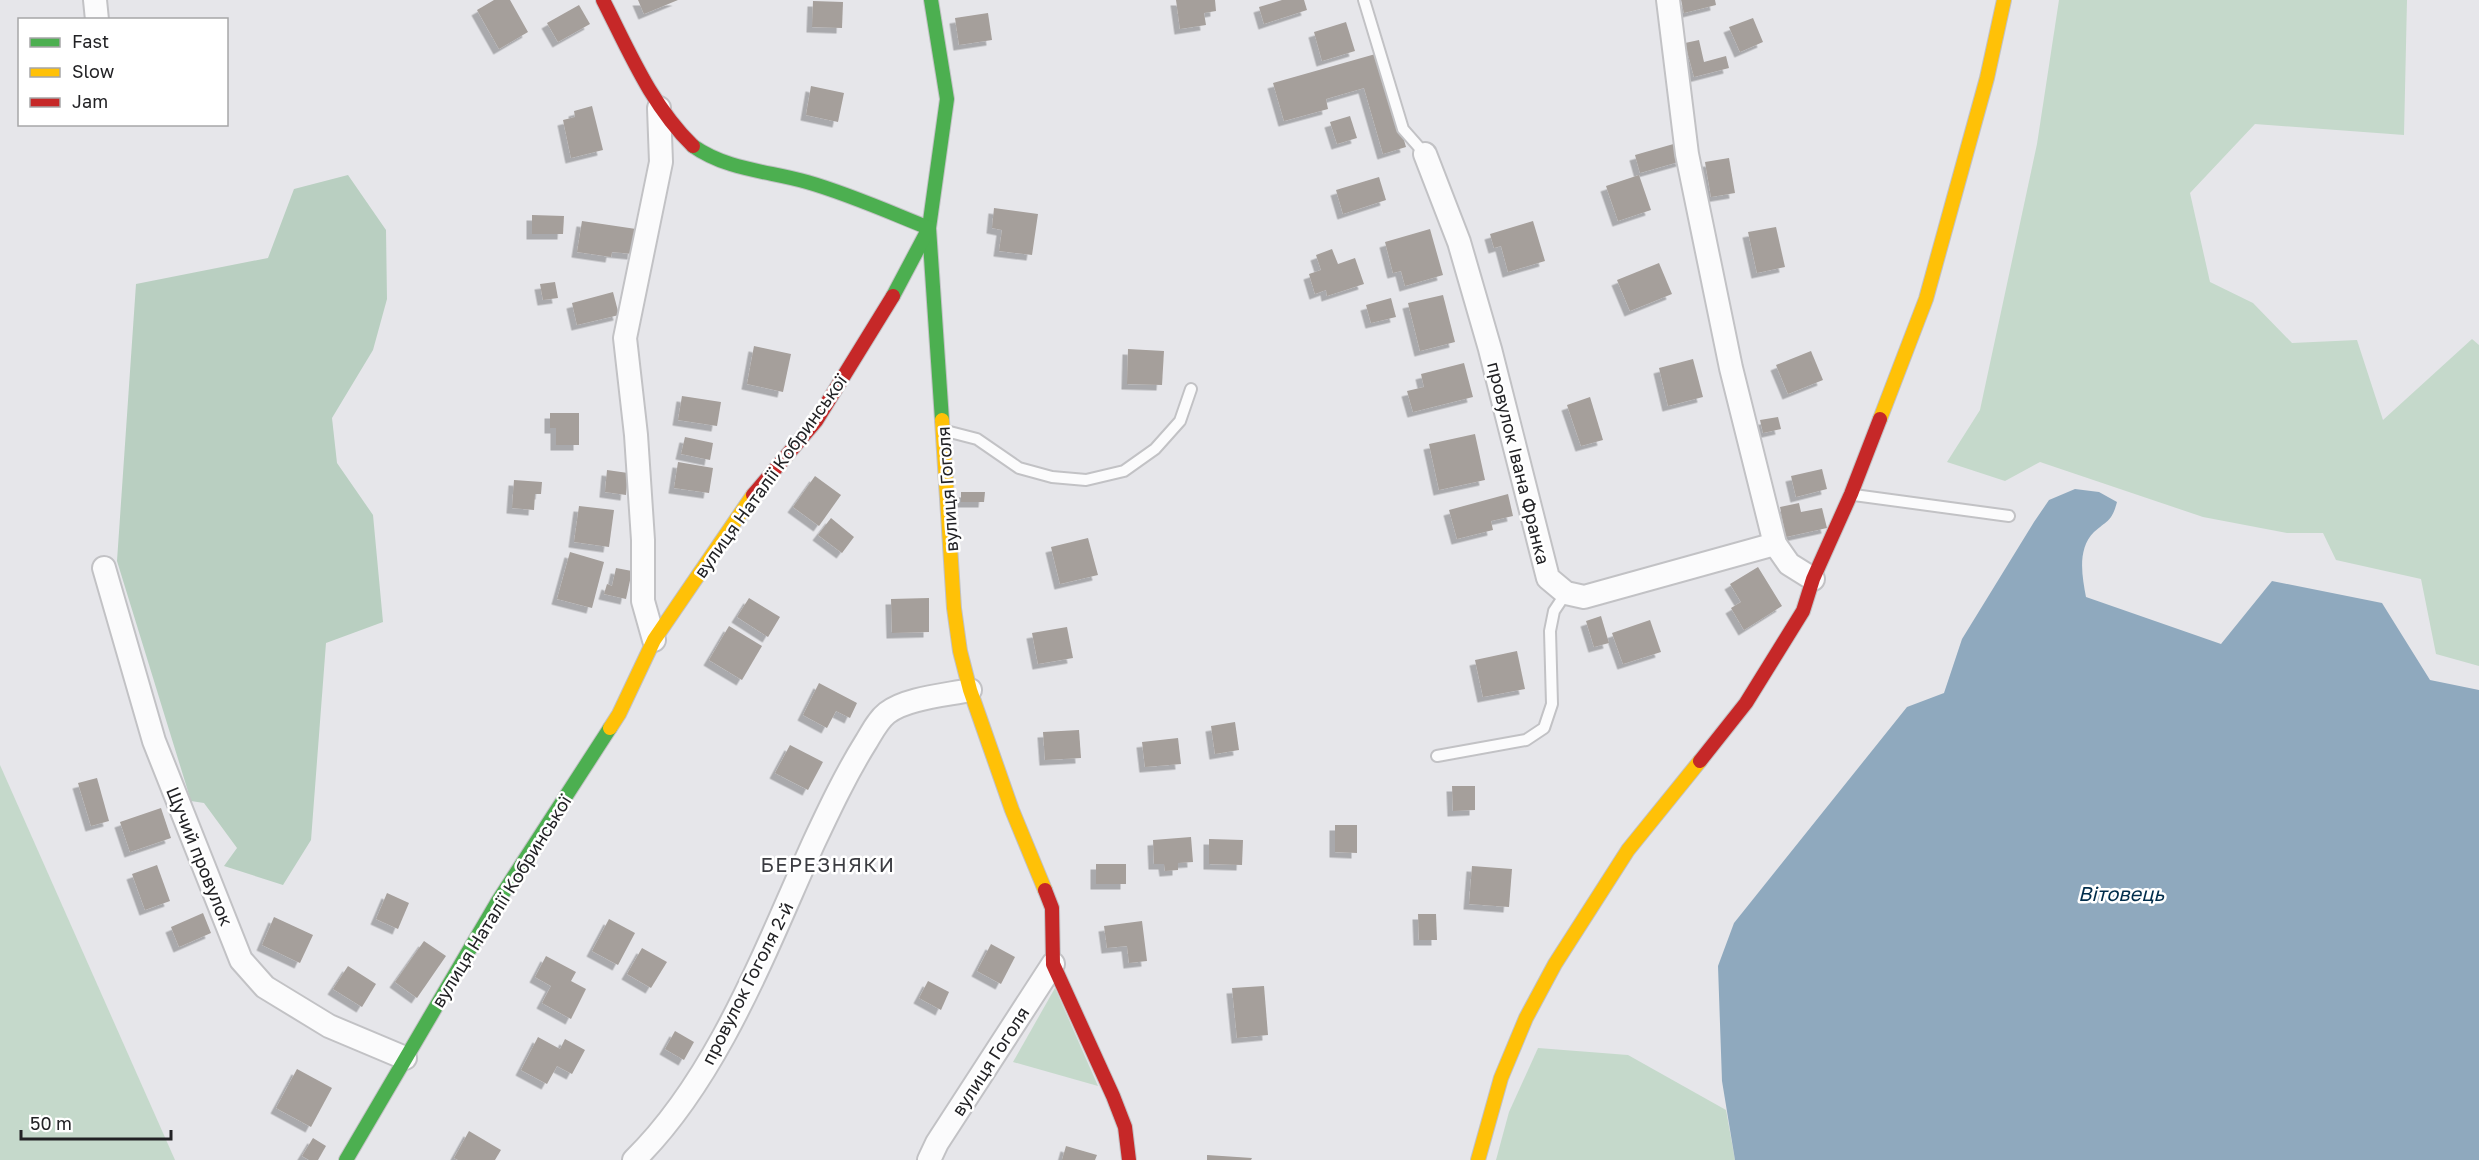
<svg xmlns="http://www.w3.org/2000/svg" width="2479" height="1160" viewBox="0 0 2479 1160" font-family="'Golos Text',sans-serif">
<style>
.green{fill:#c5d9cb}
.forest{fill:#b9cfc1}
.water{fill:#8fa9be}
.building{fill:#a59f9b;filter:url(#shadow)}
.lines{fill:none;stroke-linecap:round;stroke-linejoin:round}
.lane-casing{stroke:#c2c2c5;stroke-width:14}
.street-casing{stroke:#c2c2c5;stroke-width:26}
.fast-casing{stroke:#c2c2c5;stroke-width:16}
.slow-casing{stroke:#c2c2c5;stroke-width:16}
.jam-casing{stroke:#c2c2c5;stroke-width:16}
.lane{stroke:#fbfbfc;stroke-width:10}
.street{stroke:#fbfbfc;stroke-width:22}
.fast{stroke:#4caf50;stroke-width:14}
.slow{stroke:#ffc107;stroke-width:14}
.jam{stroke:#c62828;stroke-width:14}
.labels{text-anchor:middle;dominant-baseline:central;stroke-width:5;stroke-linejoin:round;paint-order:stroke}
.street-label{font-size:18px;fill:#222225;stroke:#fff}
.neighbourhood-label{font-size:20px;letter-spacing:1.5px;fill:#3b3c41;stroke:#fff}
.water-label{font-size:20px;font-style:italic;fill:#002d4b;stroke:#fff}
</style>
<defs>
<filter id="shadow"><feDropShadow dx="-5.5" dy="5.5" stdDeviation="0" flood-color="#0004"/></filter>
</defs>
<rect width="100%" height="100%" fill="#e6e6ea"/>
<g class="green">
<path d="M2059,0H2407L2404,135L2255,124L2190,193L2210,282L2253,303L2292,343L2357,340L2383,420L2472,339L2479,345V666L2436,654L2421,579L2336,560L2323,533H2287L2203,517L2040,462L2005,481L1947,462L1980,410L2037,144Z"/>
<path d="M0,765L175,1160H0Z"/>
<path d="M1055,988L1098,1086L1013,1062Z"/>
<path d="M1538,1048L1628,1055L1726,1110L1735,1160H1496L1509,1112Z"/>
</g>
<path class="forest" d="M348,175L386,230L387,299L373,350L332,418L337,463L373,515L383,622L326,643L311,840L283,885L224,866L237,848L204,803L191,801L117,561L136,284L268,258L294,189Z"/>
<path class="water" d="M2075,489L2099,492L2117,502C2112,521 2108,520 2094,532C2077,549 2082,576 2086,597L2221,644L2272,581L2382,603L2430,680L2479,690V1160H1735L1722,1081L1718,966L1734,923L1907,707L1944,693L1962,639L2034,522L2049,500Z"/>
<g class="building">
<path d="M494,0H510L528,32L499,49L477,10Z"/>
<path d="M638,0H678L644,14Z"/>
<path d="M1176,0H1215L1216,11L1204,13L1206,25L1180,29Z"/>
<path d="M1282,0H1304L1307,10L1264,24L1259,7Z"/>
<path d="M1681,0H1715L1716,5L1684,13Z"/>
<path d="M813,1L843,2L842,28L812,27Z"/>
<path d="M579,5L590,24L558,42L547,23Z"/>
<path d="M988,13L992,40L959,45L955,18Z"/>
<path d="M1753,18L1763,42L1740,52L1729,27Z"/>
<path d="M1346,22L1355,51L1322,61L1314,32Z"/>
<path d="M1699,40L1704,62L1726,56L1729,68L1694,77L1685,43Z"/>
<path d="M1379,53L1406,147L1383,154L1364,88L1326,99L1328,109L1284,121L1273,83Z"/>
<path d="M811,86L844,93L838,122L806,115Z"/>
<path d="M592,106L603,150L571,158L563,120L575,117L574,111Z"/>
<path d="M1350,116L1357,138L1337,144L1330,122Z"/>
<path d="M1677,143L1682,161L1640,173L1635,155Z"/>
<path d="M1729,158L1735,193L1711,197L1705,162Z"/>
<path d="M1639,175L1651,210L1618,221L1606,186Z"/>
<path d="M1379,177L1386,200L1343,214L1336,190Z"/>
<path d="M994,208L1038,214L1032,255L999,251L1002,230L992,228Z"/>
<path d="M532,215L564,216L563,234H532Z"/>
<path d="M582,221L636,229L633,254L612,252L611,257L577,252Z"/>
<path d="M1533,221L1545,261L1508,272L1501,246L1494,248L1490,234Z"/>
<path d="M1776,227L1785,267L1757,273L1748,232Z"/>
<path d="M1430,229L1443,275L1405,286L1401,271L1393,273L1385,242Z"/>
<path d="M1332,249L1338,264L1355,258L1364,284L1327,296L1326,290L1315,294L1309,274L1321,270L1316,255Z"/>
<path d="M1659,263L1672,294L1630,311L1617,280Z"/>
<path d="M555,282L558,298L543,300L540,284Z"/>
<path d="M613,292L619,315L577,325L572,303Z"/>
<path d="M1443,295L1455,342L1420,351L1408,303Z"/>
<path d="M1391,298L1396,317L1371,323L1366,305Z"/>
<path d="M754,346L791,354L783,392L747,384Z"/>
<path d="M1128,349L1164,351L1162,385L1127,384Z"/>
<path d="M1811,351L1823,380L1788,394L1776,365Z"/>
<path d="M1693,359L1703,397L1668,406L1659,368Z"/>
<path d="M1464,363L1473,397L1413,412L1407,391L1424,387L1421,374Z"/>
<path d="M682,396L721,402L717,426L678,420Z"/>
<path d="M1590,397L1603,440L1581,446L1567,405Z"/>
<path d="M550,413H579V445H556V428H550Z"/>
<path d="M1778,417L1781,429L1763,433L1760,420Z"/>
<path d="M1475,434L1485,480L1439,490L1429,444Z"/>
<path d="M685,437L713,443L710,460L681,454Z"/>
<path d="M678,462L713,468L709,493L674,488Z"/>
<path d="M1822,469L1827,489L1796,497L1791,476Z"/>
<path d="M607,470L628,473L626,495L605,492Z"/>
<path d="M815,476L841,495L819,526L793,507Z"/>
<path d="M514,480L542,482L541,494H535L534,510L512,508Z"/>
<path d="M961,492H985L984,502H961Z"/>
<path d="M1508,494L1513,516L1491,521L1493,530L1457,539L1449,510Z"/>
<path d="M1799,503L1801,512L1822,508L1827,528L1786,537L1780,507Z"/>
<path d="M579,506L614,510L609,547L574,542Z"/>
<path d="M831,518L854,537L842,553L818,535Z"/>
<path d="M1088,538L1098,575L1060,584L1051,547Z"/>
<path d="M570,552L604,562L592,608L557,599Z"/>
<path d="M1758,567L1782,606L1744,630L1731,608L1741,602L1730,584Z"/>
<path d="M616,568L632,571L626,599L604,594L607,584L612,586Z"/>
<path d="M749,598L780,617L768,637L737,617Z"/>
<path d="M929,598V632L892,633L891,599Z"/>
<path d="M1601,616L1609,643L1594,647L1586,621Z"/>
<path d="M1650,620L1661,652L1623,664L1612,633Z"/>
<path d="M729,626L762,646L742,680L709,660Z"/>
<path d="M1067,627L1073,658L1038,664L1032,633Z"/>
<path d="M1517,651L1525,689L1483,697L1475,660Z"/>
<path d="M819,683L857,703L850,718L836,711L827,728L803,715Z"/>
<path d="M1235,722L1239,750L1215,754L1211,726Z"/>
<path d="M1079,730L1081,758L1045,760L1043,732Z"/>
<path d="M1178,738L1181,764L1145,767L1142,742Z"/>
<path d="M790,745L823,762L808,790L775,773Z"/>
<path d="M97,778L109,821L91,826L78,783Z"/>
<path d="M1452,786H1475V810L1453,811Z"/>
<path d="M161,808L171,838L130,852L120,822Z"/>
<path d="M1335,825H1357V853L1335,852Z"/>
<path d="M1191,837L1193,862L1178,863V870L1165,871L1164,864H1154L1153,840Z"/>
<path d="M1209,839L1243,840L1242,865L1209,864Z"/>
<rect x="1096" y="864" width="30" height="20"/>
<path d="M157,865L170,901L145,910L132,874Z"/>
<path d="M1472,866L1512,869L1509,907L1469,904Z"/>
<path d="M387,893L409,903L398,929L376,919Z"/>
<path d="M203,913L211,933L179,947L171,927Z"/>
<path d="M1418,914H1436L1437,940H1419Z"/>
<path d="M274,917L313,935L300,963L262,945Z"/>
<path d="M609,919L635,933L618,965L592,951Z"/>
<path d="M1142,921L1147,961L1129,963L1127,946L1107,948L1104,926Z"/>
<path d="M424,941L446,956L417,998L395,982Z"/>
<path d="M991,944L1015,957L1001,984L977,971Z"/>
<path d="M642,948L667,962L651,988L627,974Z"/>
<path d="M546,956L576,972L571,981L586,989L571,1019L542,1003L551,986L535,977Z"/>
<path d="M348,966L376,984L362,1007L333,989Z"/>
<path d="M928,981L949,992L941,1010L919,998Z"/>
<path d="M1264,986L1268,1035L1237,1038L1232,988Z"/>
<path d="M675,1031L694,1042L684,1060L665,1049Z"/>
<path d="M538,1037L560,1049L565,1039L585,1050L572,1074L557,1066L547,1084L521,1070Z"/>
<path d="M297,1069L332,1088L311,1127L276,1108Z"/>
<path d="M469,1131L501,1150L495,1160H458L454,1158Z"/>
<path d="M313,1138L326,1146L318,1160H309L302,1156Z"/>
<path d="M1066,1146L1097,1155L1095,1160H1062Z"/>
<path d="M1207,1155L1252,1158L1251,1160H1207Z"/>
</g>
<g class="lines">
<defs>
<g id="lane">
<path d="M1364,0L1403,129L1425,154"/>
<path d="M946,431L977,439L1019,468L1052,477L1086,480L1124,471L1155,449L1180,421L1191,389"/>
<path d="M1854,495L2009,516"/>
<path d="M1437,756L1526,740L1544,728L1552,704L1550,631L1554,611L1566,593"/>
</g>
<g id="street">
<path d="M95,0L97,20"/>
<path d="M1668,0L1687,154L1731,368L1775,544L1789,564L1813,579"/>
<path d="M1425,154L1459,242L1490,349L1548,578L1566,593L1584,597L1775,544"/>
<path d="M104,568L154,741L241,960L265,987L329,1026L405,1058"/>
<path d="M654,640L643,601V540L636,435L625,338L661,162L659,108"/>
<path d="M634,1160C718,1078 766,948 814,842C830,808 846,774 866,742C872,732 878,720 887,713C906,698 947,695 970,690"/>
<path d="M929,1160L937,1143L1053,964"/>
</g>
<g id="fast">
<path d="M931,0L947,99L929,228L942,420"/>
<path d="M693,146C727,170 768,171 807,182C849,194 889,212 929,228L893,296"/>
<path d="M346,1160L498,901L610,728"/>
</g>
<g id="slow">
<path d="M1880,419L1926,299L1987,78L2004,0"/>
<path d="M942,420L954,608L960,651L970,690L1012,810L1045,890"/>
<path d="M610,728L619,714L654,640L753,495"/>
<path d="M1478,1160L1501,1078L1526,1018L1555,964L1628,850L1700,761"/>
</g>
<g id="jam">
<path d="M603,0C629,51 651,105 693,146"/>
<path d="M753,495L816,421L893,296"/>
<path d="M1700,761L1746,703L1803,611L1813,579L1851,494L1880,419"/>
<path d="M1045,890L1052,908L1053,964L1113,1096L1125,1127L1129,1160"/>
</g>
</defs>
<use href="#lane" class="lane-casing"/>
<use href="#street" class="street-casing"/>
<use href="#fast" class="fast-casing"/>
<use href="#slow" class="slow-casing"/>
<use href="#jam" class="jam-casing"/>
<use href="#lane" class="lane"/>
<use href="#street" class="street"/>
<use href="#fast" class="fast"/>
<use href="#slow" class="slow"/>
<use href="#jam" class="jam"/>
</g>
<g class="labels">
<g class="street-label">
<text transform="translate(1519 463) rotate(76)">провулок Івана Франка</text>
<text transform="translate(770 476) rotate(-54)">вулиця Наталії Кобринської</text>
<text transform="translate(947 489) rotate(-94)">вулиця Гоголя</text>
<text transform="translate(200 856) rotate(68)">Щучий провулок</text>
<text transform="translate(501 901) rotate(-58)">вулиця Наталії Кобринської</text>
<text transform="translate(747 983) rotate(-63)">провулок Гоголя 2-й</text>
<text transform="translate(990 1061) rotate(-57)">вулиця Гоголя</text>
</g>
<g class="neighbourhood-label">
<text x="828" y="864">БЕРЕЗНЯКИ</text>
</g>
<g class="water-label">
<text x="2121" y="893">Вітовець</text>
</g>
</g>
<rect x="18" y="18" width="210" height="108" fill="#ffffff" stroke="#a7a7a8" stroke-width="1.5"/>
<rect x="30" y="38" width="30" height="9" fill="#4caf50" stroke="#a7a7a8" stroke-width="1.5"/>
<text x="72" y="48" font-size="18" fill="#222225">Fast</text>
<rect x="30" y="68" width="30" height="9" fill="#ffc107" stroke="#a7a7a8" stroke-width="1.5"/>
<text x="72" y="78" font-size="18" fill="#222225">Slow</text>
<rect x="30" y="98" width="30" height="9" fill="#c62828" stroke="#a7a7a8" stroke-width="1.5"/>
<text x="72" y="108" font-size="18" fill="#222225">Jam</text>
<path d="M21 1130v9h150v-9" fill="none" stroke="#222225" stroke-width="3"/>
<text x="30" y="1130" font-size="18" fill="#222225" stroke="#ffffff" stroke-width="4.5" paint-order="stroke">50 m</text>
</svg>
